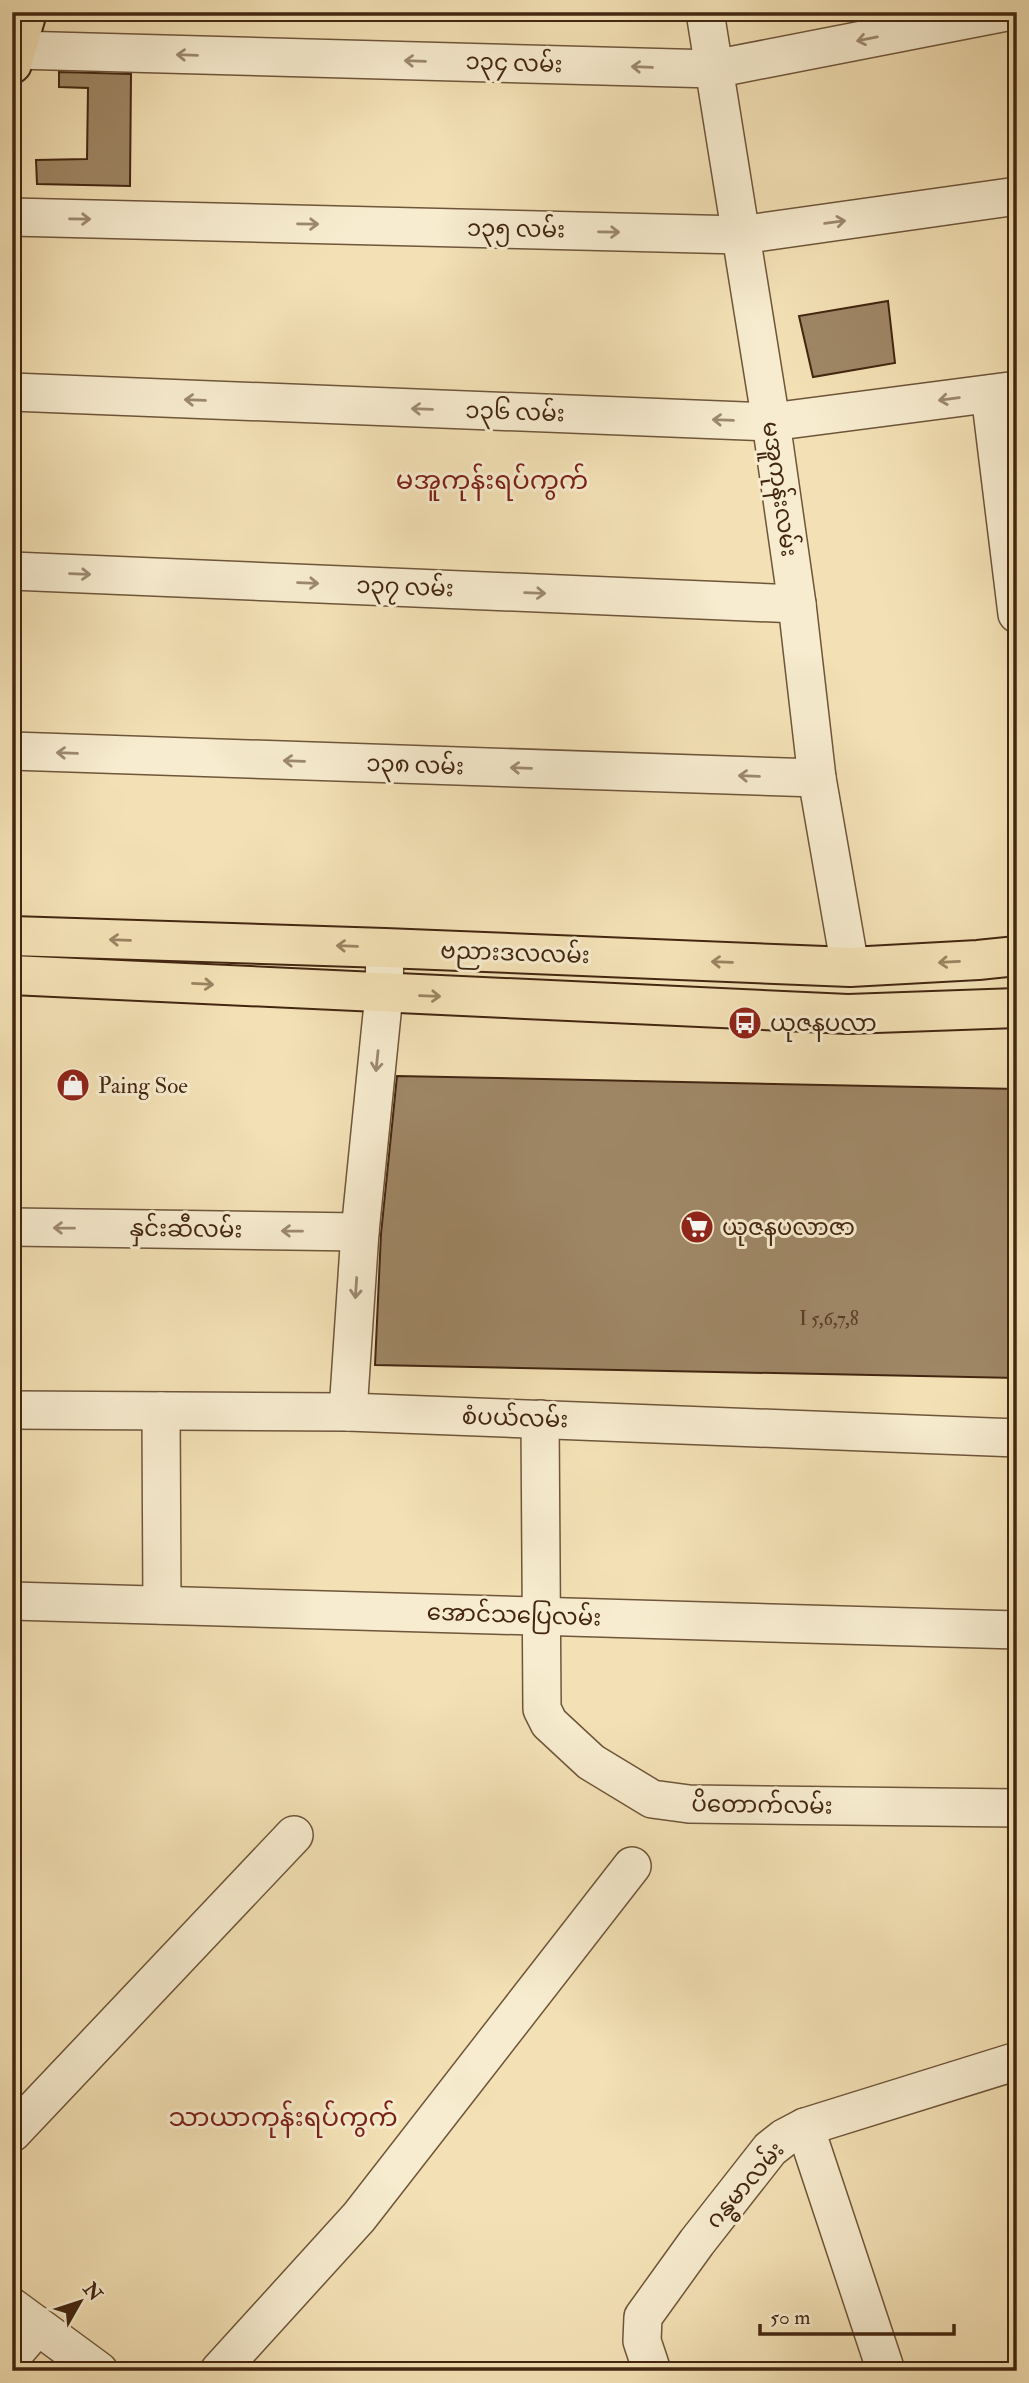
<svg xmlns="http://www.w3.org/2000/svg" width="1029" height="2383" viewBox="0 0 1029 2383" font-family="'IM FELL Double Pica','Noto Sans Myanmar',serif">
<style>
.building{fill:#9f8766;stroke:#432611;stroke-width:2}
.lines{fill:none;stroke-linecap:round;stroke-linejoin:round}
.minor-casing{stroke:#6f553a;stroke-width:40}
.major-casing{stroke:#432611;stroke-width:42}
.minor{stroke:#f7eccf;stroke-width:37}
.major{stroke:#f3e1b5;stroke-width:38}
.oneway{stroke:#9d8970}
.oneway2{stroke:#9b8463}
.labels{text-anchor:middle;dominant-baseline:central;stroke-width:6;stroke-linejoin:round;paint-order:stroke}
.number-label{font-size:19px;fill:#5a3e26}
.street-label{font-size:23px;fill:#432611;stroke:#f7eccf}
.poi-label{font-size:23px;fill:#432611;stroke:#f7eccf;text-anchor:start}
.quarter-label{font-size:26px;fill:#7a1f14;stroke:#f7eccf}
</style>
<rect width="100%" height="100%" fill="#f3e1b5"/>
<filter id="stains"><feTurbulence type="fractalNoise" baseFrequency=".00286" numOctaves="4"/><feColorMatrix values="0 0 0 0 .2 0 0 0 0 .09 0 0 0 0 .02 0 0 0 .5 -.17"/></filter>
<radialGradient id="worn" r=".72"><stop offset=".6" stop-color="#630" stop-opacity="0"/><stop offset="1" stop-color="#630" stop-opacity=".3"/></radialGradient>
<g class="building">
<path d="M59,72L131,74L130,186L37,184L36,160L87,159L88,88L59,87Z"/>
<path d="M888,301L895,363L813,377L799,316Z"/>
<path d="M397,1076L1017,1089V1378L375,1365L381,1234Z"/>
</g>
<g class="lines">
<defs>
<g id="minor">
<path d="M705,12L771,422L797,604L817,778L850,967"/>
<path d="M16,50L714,69L1006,12"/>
<path d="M12,217L741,235L1017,196"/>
<path d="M12,392L771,422L1017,390"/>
<path d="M990,394L1017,614"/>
<path d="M12,571L797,604"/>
<path d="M12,751L817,778"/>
<path d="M12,1227L360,1232"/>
<path d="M12,1410L348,1412L1017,1438"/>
<path d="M161,1411L162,1605"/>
<path d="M348,1412L360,1232L384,994L385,948"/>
<path d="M540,1419L542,1709L549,1723L591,1762L652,1799L689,1804L1017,1808"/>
<path d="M12,1601L1017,1630"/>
<path d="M805,2127L886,2371"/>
<path d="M12,2133L294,1835"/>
<path d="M12,2307L99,2371"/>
<path d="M12,2356L37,2327"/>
<path d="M219,2371L359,2217L632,1866"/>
<path d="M652,2371L642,2341L643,2317L697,2242L770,2149L784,2138L805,2127L1017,2061"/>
</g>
<g id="major">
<path d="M12,64L27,12"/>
<path d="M12,936L385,948L850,967L978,960L1017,956"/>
<path d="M12,975L848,1014L1017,1008"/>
</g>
</defs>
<use href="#minor" class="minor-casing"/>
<use href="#major" class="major-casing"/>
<use href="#minor" class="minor"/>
<use href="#major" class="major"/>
</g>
<defs><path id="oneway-shaft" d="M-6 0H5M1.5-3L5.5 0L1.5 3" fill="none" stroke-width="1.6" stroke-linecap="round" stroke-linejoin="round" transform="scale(1.75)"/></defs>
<g class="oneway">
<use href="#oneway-shaft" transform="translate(867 39) rotate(169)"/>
<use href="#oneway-shaft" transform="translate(187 55) rotate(-178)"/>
<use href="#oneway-shaft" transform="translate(415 61) rotate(-178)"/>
<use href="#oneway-shaft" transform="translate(642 67) rotate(-178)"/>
<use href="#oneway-shaft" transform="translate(80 219) rotate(1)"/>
<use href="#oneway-shaft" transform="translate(835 222) rotate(-8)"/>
<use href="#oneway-shaft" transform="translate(308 224) rotate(1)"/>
<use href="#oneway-shaft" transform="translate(609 232) rotate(1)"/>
<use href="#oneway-shaft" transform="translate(949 399) rotate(172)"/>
<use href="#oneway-shaft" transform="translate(195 400) rotate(-178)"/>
<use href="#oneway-shaft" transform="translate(422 409) rotate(-178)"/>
<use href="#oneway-shaft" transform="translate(723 420) rotate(-178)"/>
<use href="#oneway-shaft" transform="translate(80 574) rotate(2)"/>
<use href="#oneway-shaft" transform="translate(308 583) rotate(2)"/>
<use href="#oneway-shaft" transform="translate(535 593) rotate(2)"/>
<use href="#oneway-shaft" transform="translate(67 753) rotate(-178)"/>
<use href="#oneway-shaft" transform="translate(294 761) rotate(-178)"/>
<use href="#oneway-shaft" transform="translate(521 768) rotate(-178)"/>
<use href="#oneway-shaft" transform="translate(749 776) rotate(-178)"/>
<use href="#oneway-shaft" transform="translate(377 1061) rotate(96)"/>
<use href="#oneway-shaft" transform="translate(64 1228) rotate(-179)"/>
<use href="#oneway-shaft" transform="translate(292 1231) rotate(-179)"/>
<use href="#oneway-shaft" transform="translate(356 1288) rotate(94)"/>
</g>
<g class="oneway2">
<use href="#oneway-shaft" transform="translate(120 940) rotate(-178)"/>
<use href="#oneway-shaft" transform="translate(347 946) rotate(-178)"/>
<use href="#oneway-shaft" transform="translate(722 962) rotate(-178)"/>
<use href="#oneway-shaft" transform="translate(949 962) rotate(177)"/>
<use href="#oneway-shaft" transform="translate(203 984) rotate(3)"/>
<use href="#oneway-shaft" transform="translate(430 996) rotate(2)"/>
</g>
<defs>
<symbol id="bus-disc" viewBox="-11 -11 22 22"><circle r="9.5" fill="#8f2418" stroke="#f7eccf"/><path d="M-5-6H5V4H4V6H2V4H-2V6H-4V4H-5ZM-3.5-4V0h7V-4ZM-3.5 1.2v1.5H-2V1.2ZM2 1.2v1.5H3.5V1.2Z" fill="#fff"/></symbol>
<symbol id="shop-disc" viewBox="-11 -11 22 22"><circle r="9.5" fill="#8f2418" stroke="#f7eccf"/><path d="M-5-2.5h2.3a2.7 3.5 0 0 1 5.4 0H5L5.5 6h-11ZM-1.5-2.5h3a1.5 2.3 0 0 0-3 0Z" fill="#fff"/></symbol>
<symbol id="supermarket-disc" viewBox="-11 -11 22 22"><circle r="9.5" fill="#8f2418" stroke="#f7eccf"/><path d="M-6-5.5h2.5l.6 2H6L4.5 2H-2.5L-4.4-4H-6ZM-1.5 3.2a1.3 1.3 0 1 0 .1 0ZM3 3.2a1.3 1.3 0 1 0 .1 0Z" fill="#fff"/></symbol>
</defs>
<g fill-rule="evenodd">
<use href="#bus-disc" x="726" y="1004" width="38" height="38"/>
<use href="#shop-disc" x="54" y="1066" width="38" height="38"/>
<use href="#supermarket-disc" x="678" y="1208" width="38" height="38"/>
</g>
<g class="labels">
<g class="number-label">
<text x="829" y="1319">I 5,6,7,8</text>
</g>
<g class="street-label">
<text transform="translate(514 63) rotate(2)">၁၃၄ လမ်း</text>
<text transform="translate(516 229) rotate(1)">၁၃၅ လမ်း</text>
<text transform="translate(515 412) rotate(2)">၁၃၆ လမ်း</text>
<text transform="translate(780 489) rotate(82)">မအူကုန်းလမ်း</text>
<text transform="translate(405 587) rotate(2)">၁၃၇ လမ်း</text>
<text transform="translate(415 765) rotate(2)">၁၃၈ လမ်း</text>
<text transform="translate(515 953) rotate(2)">ဗညားဒလလမ်း</text>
<text transform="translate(186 1229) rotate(1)">နှင်းဆီလမ်း</text>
<text transform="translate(515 1418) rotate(2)">စံပယ်လမ်း</text>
<text transform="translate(514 1615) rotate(2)">အောင်သပြေလမ်း</text>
<text transform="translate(762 1805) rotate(1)">ပိတောက်လမ်း</text>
<text transform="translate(745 2185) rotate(-49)">ဂန္ဓမာလမ်း</text>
</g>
<g class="poi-label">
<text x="770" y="1023">ယုဇနပလာ</text>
<text x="98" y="1085">Paing Soe</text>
<text x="722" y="1227">ယုဇနပလာဇာ</text>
</g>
<g class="quarter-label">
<text x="492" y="481">မအူကုန်းရပ်ကွက်</text>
<text x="283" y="2118">သာယာကုန်းရပ်ကွက်</text>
</g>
</g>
<rect width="1029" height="2383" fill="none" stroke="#f3e1b5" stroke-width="42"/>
<rect x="14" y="14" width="1001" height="2355" fill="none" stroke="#432611" stroke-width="3.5"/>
<rect x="21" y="21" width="987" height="2341" fill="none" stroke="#432611" stroke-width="2"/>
<g transform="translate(80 2302) rotate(51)" stroke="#f7eccf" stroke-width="5" paint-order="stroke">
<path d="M0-5L12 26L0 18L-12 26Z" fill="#432611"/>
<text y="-10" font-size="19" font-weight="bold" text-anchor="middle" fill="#432611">N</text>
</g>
<path d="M760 2324v10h194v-10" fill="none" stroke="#432611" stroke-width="3.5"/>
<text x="770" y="2324" font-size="21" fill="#432611" stroke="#f7eccf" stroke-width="5" paint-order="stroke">50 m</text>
<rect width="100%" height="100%" filter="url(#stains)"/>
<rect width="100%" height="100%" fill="url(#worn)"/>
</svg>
